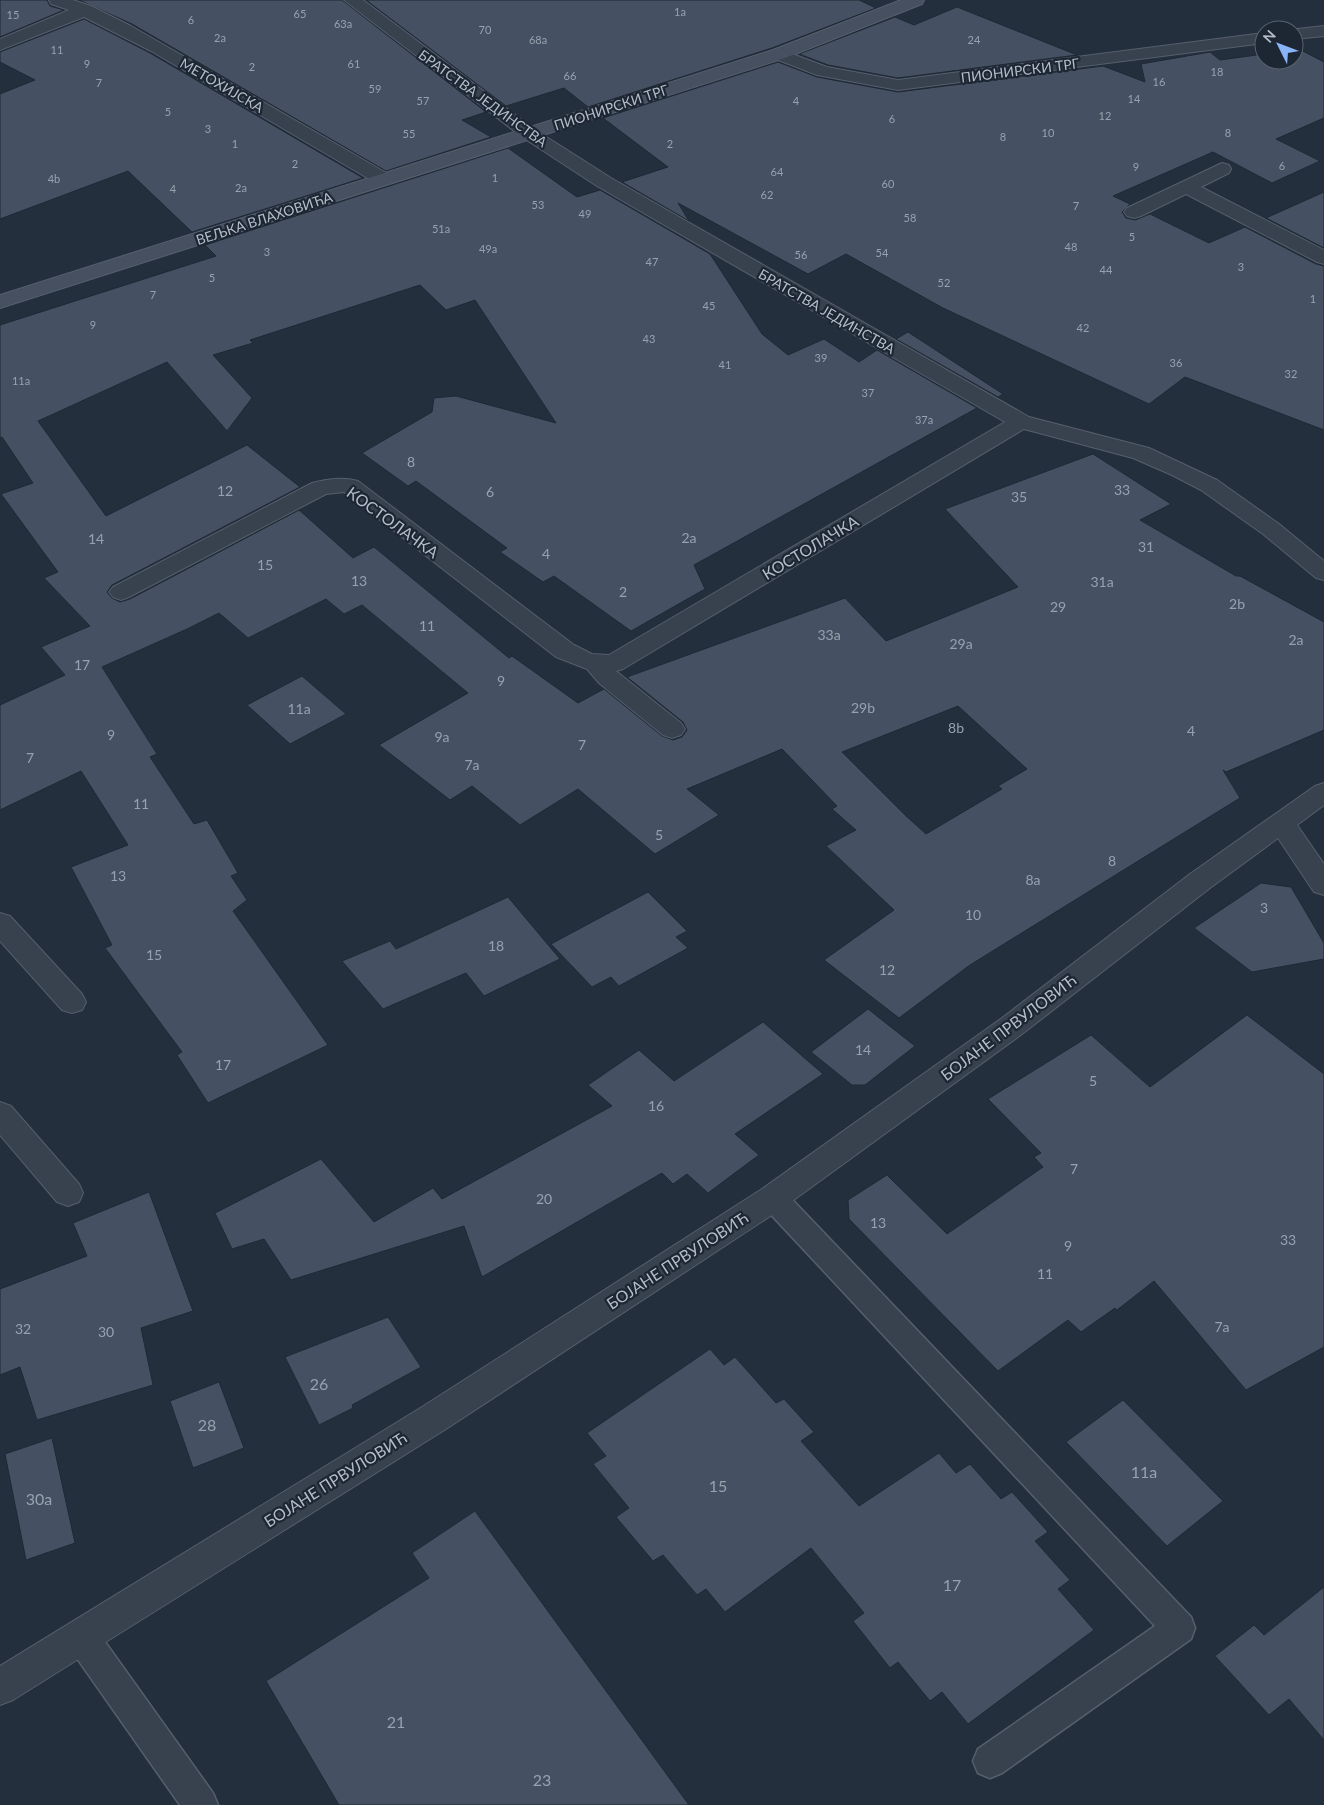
<svg xmlns="http://www.w3.org/2000/svg" width="1324" height="1805" viewBox="0 0 1324 1805" font-family="Lato,sans-serif">
<style>
.building{fill:#455162;stroke:#1f2835;fill-rule:evenodd}
.lines{fill:none;stroke-linecap:round;stroke-linejoin:round}
.lane-casing{stroke:#565f6c;stroke-width:3}
.street-casing{stroke:#565f6c;stroke-width:2}
.secondary-casing{stroke:#565f6c;stroke-width:2}
.lane{fill:#38414e;fill-rule:evenodd}
.street{fill:#38414e;fill-rule:evenodd}
.secondary{fill:#465061;fill-rule:evenodd}
.labels{text-anchor:middle;dominant-baseline:central;stroke-width:4.5;stroke-linejoin:round;paint-order:stroke}
.far-number-label{font-size:11px;fill:#98a1af}
.far-street-label{font-size:14px;fill:#b4bcc9;stroke:#1d2633}
.number-label{font-size:14px;fill:#98a1af}
.street-label{font-size:16px;fill:#b4bcc9;stroke:#1d2633}
.near-number-label{font-size:16px;fill:#98a1af}
</style>
<rect width="100%" height="100%" fill="#242f3e"/>
<g class="building">
<path d="M0,0H47L50,6L64,10L0,37Z"/>
<path d="M79,0H342L486,112L462,120L491,137L386,171L132,24Z"/>
<path d="M366,0H859L876,8L772,48L588,107L564,88L506,106Z"/>
<path d="M957,7L1077,55L898,78L828,65L799,54L895,17L914,25Z"/>
<path d="M84,19L150,53L363,178L192,232L128,171L0,219V94L35,80L0,62V52Z"/>
<path d="M1294,49H1299L1324,62V118L1276,139L1320,161L1272,183L1213,152L1113,196L1130,204L1122,212L1126,218L1135,220L1150,214L1209,243L1245,227L1316,264L1324,266V430L1185,377L1149,404L943,308L846,254L808,274L678,203L689,221L622,182L668,167L603,118L778,62L817,77L898,92L1103,66L1145,82L1141,64L1210,52L1220,60L1264,54V60H1294Z"/>
<path d="M508,148L577,197L600,190L710,254L762,334L788,355L824,339L859,362L877,350L977,408L694,565L705,589L631,631L554,576L543,582L500,552L507,548L416,481L408,486L362,453L432,412L434,398L456,396L556,423L475,300L446,310L420,285L250,340L253,343L213,355L252,398L227,431L167,362L38,421L106,516L247,445L300,487L112,585L107,592L112,598L120,602L130,599L299,510L353,558L374,547L509,658L512,656L578,703L604,689L662,736L673,740L682,737L687,730L683,722L627,677L845,598L886,641L1018,587L945,509L1093,454L1171,504L1140,520L1236,576H1240L1324,622V730L1226,772L1223,770L1240,798L970,965L899,1018L824,960L894,910L826,846L856,830L832,809L837,806L782,749L687,789L719,815L655,854L578,789L520,825L472,786L450,800L379,745L468,693L362,605L344,614L326,599L248,638L219,613L187,629L102,667L157,754L150,757L194,824L207,820L238,873L231,876L247,900L233,911L328,1045L208,1103L177,1055L182,1052L105,948L112,945L71,867L128,845L81,771L0,810V705L65,675L41,647L90,626L44,578L58,572L1,494L33,483L2,437L0,438V325L216,256L205,245ZM958,706L1027,769L998,786L1002,789L926,834L905,815L842,752Z"/>
<path d="M1324,192V248L1266,218Z"/>
<path d="M908,332L1003,394L998,397L896,339Z"/>
<path d="M302,676L346,714L290,744L247,705Z"/>
<path d="M1261,883L1291,887L1324,943V959L1252,972L1194,928Z"/>
<path d="M648,892L687,931L676,937L688,948L619,986L611,977L592,987L551,944Z"/>
<path d="M508,897L560,959L484,996L466,973L383,1009L342,961L390,941L396,949Z"/>
<path d="M868,1009L915,1046L865,1085H852L811,1052Z"/>
<path d="M1247,1015L1324,1074V1347L1246,1390L1154,1281L1117,1310L1115,1308L1081,1332L1068,1320L998,1371L849,1219L848,1200L887,1175L947,1234L1043,1167L1034,1157L1041,1153L988,1099L1091,1035L1150,1087Z"/>
<path d="M763,1022L823,1074L735,1134L759,1155L708,1193L687,1174L673,1184L662,1173L482,1277L464,1226L291,1280L264,1239L232,1249L215,1213L321,1159L374,1222L433,1188L442,1199L612,1106L588,1085L639,1050L674,1081Z"/>
<path d="M149,1192L193,1311L141,1328L153,1385L37,1420L20,1367L0,1375V1289L87,1256L73,1223Z"/>
<path d="M388,1317L421,1367L352,1405L353,1408L319,1425L285,1357Z"/>
<path d="M710,1349L724,1365L735,1357L776,1403L784,1399L814,1432L801,1441L859,1506L939,1453L956,1473L970,1464L1001,1499L1012,1492L1048,1532L1035,1541L1070,1580L1058,1589L1094,1630L968,1724L942,1692L930,1701L898,1662L890,1668L853,1621L864,1613L811,1548L725,1612L706,1589L697,1595L663,1555L653,1561L616,1517L629,1508L593,1464L606,1456L587,1433Z"/>
<path d="M219,1382L244,1448L193,1468L170,1401Z"/>
<path d="M1123,1400L1223,1501L1167,1546L1066,1442Z"/>
<path d="M52,1438L75,1543L26,1560L5,1454Z"/>
<path d="M475,1511L689,1805H339L266,1681L429,1578L412,1553Z"/>
<path d="M1324,1587V1740L1289,1699L1269,1715L1215,1656L1254,1625L1264,1635Z"/>
</g>
<g class="lines">
<defs>
<g id="lane">
<path d="M773,1186L783,1190L1191,1617L1195,1628L1191,1639L1002,1773L990,1778L978,1773L973,1761L978,1749L1155,1626L763,1206L759,1198L763,1190Z"/>
<path d="M81,1620L93,1625L213,1793L218,1805H180L69,1647L65,1636L69,1625Z"/>
</g>
<g id="street">
<path d="M49,0H73L91,6L131,26L390,175L392,179L390,183L383,185L376,183L151,51L84,17L0,50V39L69,10L51,4Z"/>
<path d="M344,0H363L534,129L611,178L1029,417L1149,448L1217,480L1279,524L1324,561V580L1316,578L1263,534L1201,490L1172,475L1133,458L1024,429L623,669L616,671L681,723L685,729L681,735L672,738L663,735L599,683L587,669L556,657L344,492L326,494L129,597L121,600L113,597L109,592L113,587L312,483C328,479 342,477 358,481L574,645L592,654L609,655L1005,422L597,186L522,137Z"/>
<path d="M1324,26V36L1294,39V30H1289Z"/>
<path d="M1264,33V43L898,90L817,75L773,58L770,54L773,50L779,49L827,67L898,80Z"/>
<path d="M1222,163L1229,165L1231,169L1229,173L1201,187L1324,250V264L1317,262L1186,194L1141,216L1134,218L1127,216L1124,212L1127,208Z"/>
<path d="M1324,783V805L1297,825L1324,864V895L1314,892L1278,838L1210,888L1022,1034L784,1207L446,1429L13,1700L0,1705V1666L422,1407L762,1189L1002,1018L1190,874L1315,786Z"/>
<path d="M0,913L10,916L82,994L86,1002L82,1010L72,1013L62,1010L0,941Z"/>
<path d="M0,1102L11,1106L79,1184L83,1193L79,1202L68,1206L57,1202L0,1135Z"/>
</g>
<path id="secondary" d="M901,0H924L922,4L785,58L0,308V295L773,50Z"/>
</defs>
<use href="#lane" class="lane-casing"/>
<use href="#street" class="street-casing"/>
<use href="#secondary" class="secondary-casing"/>
<use href="#lane" class="lane"/>
<use href="#street" class="street"/>
<use href="#secondary" class="secondary"/>
</g>
<g class="labels">
<g class="far-number-label">
<text x="680" y="11">1a</text>
<text x="300" y="13">65</text>
<text x="13" y="14">15</text>
<text x="191" y="19">6</text>
<text x="343" y="23">63a</text>
<text x="485" y="29">70</text>
<text x="220" y="37">2a</text>
<text x="538" y="39">68a</text>
<text x="974" y="39">24</text>
<text x="57" y="49">11</text>
<text x="87" y="63">9</text>
<text x="354" y="63">61</text>
<text x="252" y="66">2</text>
<text x="1217" y="71">18</text>
<text x="570" y="75">66</text>
<text x="1159" y="81">16</text>
<text x="99" y="82">7</text>
<text x="375" y="88">59</text>
<text x="1134" y="98">14</text>
<text x="423" y="100">57</text>
<text x="796" y="100">4</text>
<text x="168" y="111">5</text>
<text x="1105" y="115">12</text>
<text x="892" y="118">6</text>
<text x="208" y="128">3</text>
<text x="1048" y="132">10</text>
<text x="1228" y="132">8</text>
<text x="409" y="133">55</text>
<text x="1003" y="136">8</text>
<text x="235" y="143">1</text>
<text x="670" y="143">2</text>
<text x="295" y="163">2</text>
<text x="1282" y="165">6</text>
<text x="1136" y="166">9</text>
<text x="777" y="171">64</text>
<text x="495" y="177">1</text>
<text x="54" y="178">4b</text>
<text x="888" y="183">60</text>
<text x="241" y="187">2a</text>
<text x="173" y="188">4</text>
<text x="767" y="194">62</text>
<text x="538" y="204">53</text>
<text x="1076" y="205">7</text>
<text x="585" y="213">49</text>
<text x="910" y="217">58</text>
<text x="441" y="228">51a</text>
<text x="1132" y="236">5</text>
<text x="1071" y="246">48</text>
<text x="488" y="248">49a</text>
<text x="267" y="251">3</text>
<text x="882" y="252">54</text>
<text x="801" y="254">56</text>
<text x="652" y="261">47</text>
<text x="1241" y="266">3</text>
<text x="1106" y="269">44</text>
<text x="212" y="277">5</text>
<text x="944" y="282">52</text>
<text x="153" y="294">7</text>
<text x="1313" y="298">1</text>
<text x="709" y="305">45</text>
<text x="93" y="324">9</text>
<text x="1083" y="327">42</text>
<text x="649" y="338">43</text>
<text x="821" y="357">39</text>
<text x="1176" y="362">36</text>
<text x="725" y="364">41</text>
<text x="1291" y="373">32</text>
<text x="21" y="380">11a</text>
<text x="868" y="392">37</text>
<text x="924" y="419">37a</text>
</g>
<g class="far-street-label">
<text transform="translate(1020 70) rotate(-7)">ПИОНИРСКИ ТРГ</text>
<text transform="translate(222 85) rotate(30)">МЕТОХИЈСКА</text>
<text transform="translate(483 98) rotate(36)">БРАТСТВА ЈЕДИНСТВА</text>
<text transform="translate(611 107) rotate(-18)">ПИОНИРСКИ ТРГ</text>
<text transform="translate(264 218) rotate(-18)">ВЕЉКА ВЛАХОВИЋА</text>
<text transform="translate(827 311) rotate(30)">БРАТСТВА ЈЕДИНСТВА</text>
</g>
<g class="number-label">
<text x="411" y="461">8</text>
<text x="1122" y="489">33</text>
<text x="225" y="490">12</text>
<text x="490" y="491">6</text>
<text x="1019" y="496">35</text>
<text x="689" y="537">2a</text>
<text x="96" y="538">14</text>
<text x="1146" y="546">31</text>
<text x="546" y="553">4</text>
<text x="265" y="564">15</text>
<text x="359" y="580">13</text>
<text x="1102" y="581">31a</text>
<text x="623" y="591">2</text>
<text x="1237" y="603">2b</text>
<text x="1058" y="606">29</text>
<text x="427" y="625">11</text>
<text x="829" y="634">33a</text>
<text x="1296" y="639">2a</text>
<text x="961" y="643">29a</text>
<text x="82" y="664">17</text>
<text x="501" y="680">9</text>
<text x="863" y="707">29b</text>
<text x="299" y="708">11a</text>
<text x="956" y="727">8b</text>
<text x="1191" y="730">4</text>
<text x="111" y="734">9</text>
<text x="442" y="736">9a</text>
<text x="582" y="744">7</text>
<text x="30" y="757">7</text>
<text x="472" y="764">7a</text>
<text x="141" y="803">11</text>
<text x="659" y="834">5</text>
<text x="1112" y="860">8</text>
<text x="118" y="875">13</text>
<text x="1033" y="879">8a</text>
<text x="1264" y="907">3</text>
<text x="973" y="914">10</text>
<text x="496" y="945">18</text>
<text x="154" y="954">15</text>
<text x="887" y="969">12</text>
<text x="863" y="1049">14</text>
<text x="223" y="1064">17</text>
<text x="1093" y="1080">5</text>
<text x="656" y="1105">16</text>
<text x="1074" y="1168">7</text>
<text x="544" y="1198">20</text>
<text x="878" y="1222">13</text>
<text x="1288" y="1239">33</text>
<text x="1068" y="1245">9</text>
<text x="1045" y="1273">11</text>
<text x="1222" y="1326">7a</text>
<text x="23" y="1328">32</text>
<text x="106" y="1331">30</text>
</g>
<g class="street-label">
<text transform="translate(393 522) rotate(36)">КОСТОЛАЧКА</text>
<text transform="translate(810 547) rotate(-31)">КОСТОЛАЧКА</text>
<text transform="translate(1008 1027) rotate(-37)">БОЈАНЕ ПРВУЛОВИЋ</text>
<text transform="translate(677 1260) rotate(-33)">БОЈАНЕ ПРВУЛОВИЋ</text>
<text transform="translate(335 1479) rotate(-32)">БОЈАНЕ ПРВУЛОВИЋ</text>
</g>
<g class="near-number-label">
<text x="319" y="1383">26</text>
<text x="207" y="1424">28</text>
<text x="1144" y="1471">11a</text>
<text x="718" y="1485">15</text>
<text x="39" y="1498">30a</text>
<text x="952" y="1584">17</text>
<text x="396" y="1721">21</text>
<text x="542" y="1779">23</text>
</g>
</g>
<g transform="translate(1279 45) rotate(312)"><circle r="24" fill="#1d2633" stroke="#59626f"/>
<path d="M0-4L9 19L0 12L-9 19Z" fill="#8ab4f8"/>
<text y="-8" font-size="14" font-weight="bold" text-anchor="middle" fill="#b4bcc9">N</text>
</g>
</svg>
